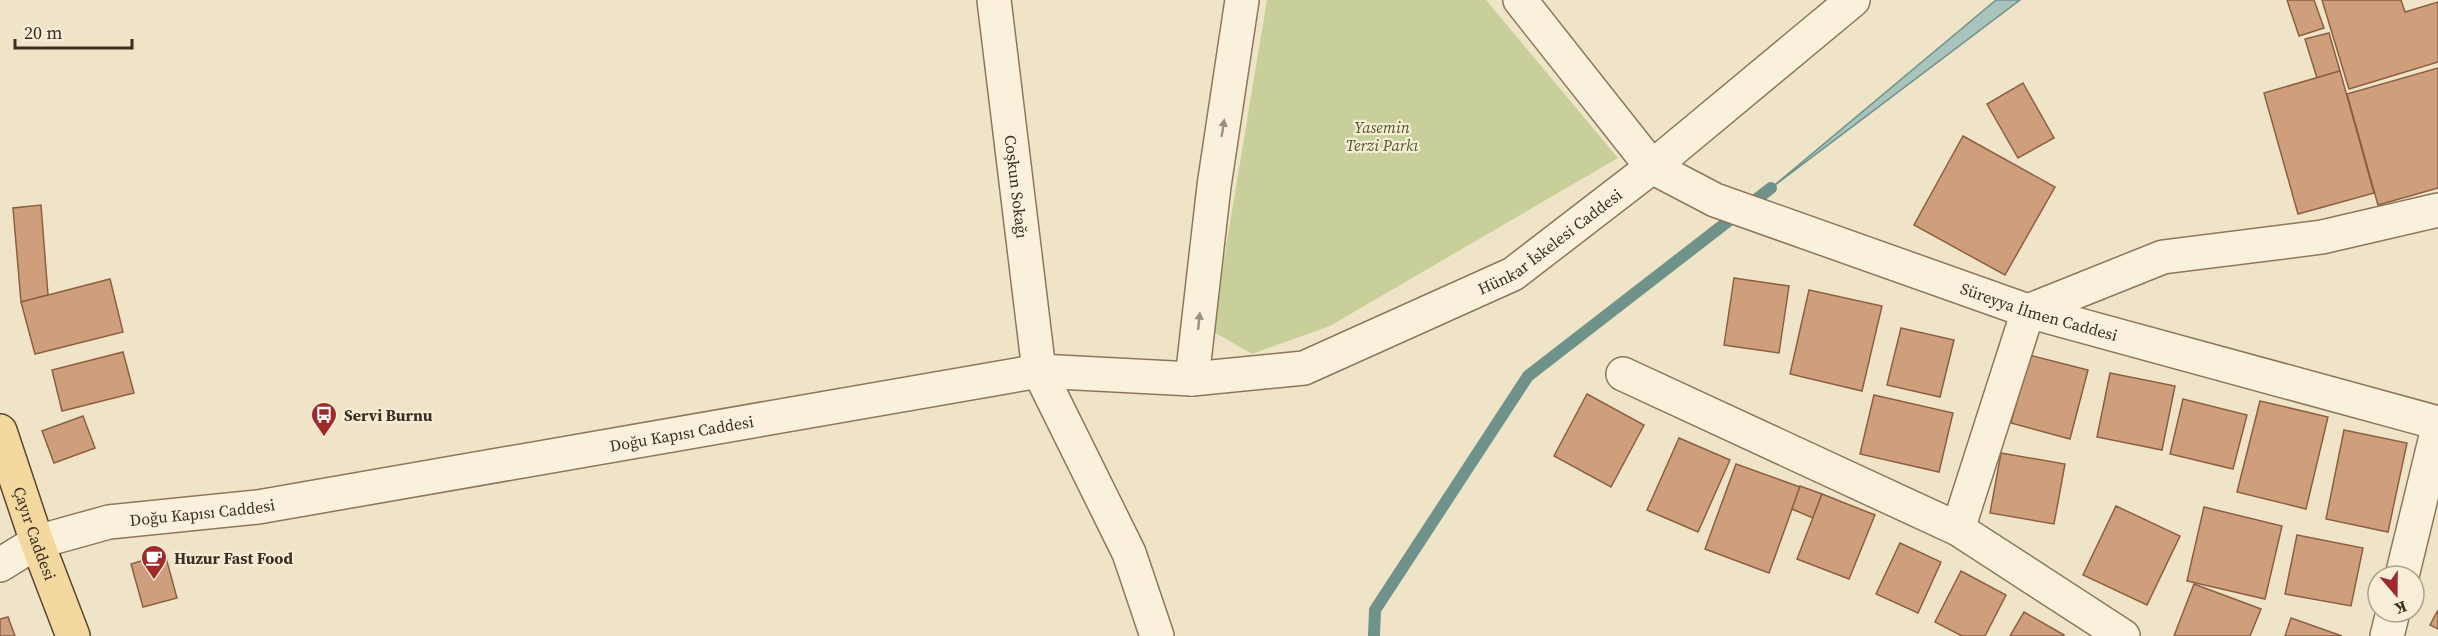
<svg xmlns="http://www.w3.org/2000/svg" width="2438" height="636" viewBox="0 0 2438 636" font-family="'Source Serif 4',serif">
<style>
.green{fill:#c9cf9b}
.water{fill:#a9c4bc;stroke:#6f938a;stroke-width:1.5}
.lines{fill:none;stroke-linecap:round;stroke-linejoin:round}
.stream{stroke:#6f938a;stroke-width:12}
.building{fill:#cf9f7d;stroke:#8d5f41;stroke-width:1.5}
.minor-casing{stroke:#8d765c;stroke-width:36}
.major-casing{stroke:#5b4430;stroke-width:36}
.minor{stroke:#faf1dc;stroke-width:33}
.major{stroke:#f3d9a0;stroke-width:33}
.oneway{fill:#9c907e}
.labels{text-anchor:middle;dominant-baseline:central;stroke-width:4.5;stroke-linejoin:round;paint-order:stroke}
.park-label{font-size:16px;font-style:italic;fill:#4d5a26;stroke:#f7eed8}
.street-label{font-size:16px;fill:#3d2e20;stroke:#f7eed8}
.poi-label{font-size:16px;font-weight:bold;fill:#3d2e20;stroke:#f7eed8;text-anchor:start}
</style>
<rect width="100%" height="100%" fill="#f0e4c8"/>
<path class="green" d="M1267,0H1486L1618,158L1330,326L1252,354L1212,331Z"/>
<path class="water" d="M1996,0H2020L1771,188Z"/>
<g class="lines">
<path class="stream" d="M1374,636L1375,610L1528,376L1771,188"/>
</g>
<g class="building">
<path d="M2287,0H2314L2324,28L2299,36Z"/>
<path d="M2322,0H2401L2405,12L2438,2V62L2349,89Z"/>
<path d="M2329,33L2340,71L2317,78L2305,39Z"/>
<path d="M2438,68V188L2378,205L2347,94Z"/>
<path d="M2340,71L2374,193L2298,214L2264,93Z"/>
<path d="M2023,83L2054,138L2018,158L1987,104Z"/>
<path d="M1963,136L2055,187L2005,275L1914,225Z"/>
<path d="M41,205L48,295L21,302L13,208Z"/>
<path d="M1734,278L1789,286L1779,353L1724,345Z"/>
<path d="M110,279L123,332L35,354L21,302Z"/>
<path d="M1809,290L1882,306L1862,391L1790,374Z"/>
<path d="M1901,328L1954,340L1940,397L1887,385Z"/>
<path d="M123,352L134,393L62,411L52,370Z"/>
<path d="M2029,355L2088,370L2070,439L2011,423Z"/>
<path d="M2110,373L2175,386L2162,450L2097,437Z"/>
<path d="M1587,394L1644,425L1611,487L1554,456Z"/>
<path d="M1874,395L1953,413L1939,472L1860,454Z"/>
<path d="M2183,399L2247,415L2233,469L2170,454Z"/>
<path d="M2260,401L2328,417L2306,509L2237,492Z"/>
<path d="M83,416L95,448L54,463L42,431Z"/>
<path d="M2344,430L2407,443L2388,532L2326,519Z"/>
<path d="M1679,438L1730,460L1698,532L1647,510Z"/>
<path d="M2001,453L2065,464L2054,524L1990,513Z"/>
<path d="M1736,464L1800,487L1769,573L1705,549Z"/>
<path d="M1800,486L1822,494L1813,518L1792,509Z"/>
<path d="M1822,494L1875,515L1849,579L1797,559Z"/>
<path d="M2116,506L2180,536L2147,605L2083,575Z"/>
<path d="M2204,507L2282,526L2265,599L2187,581Z"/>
<path d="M2297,535L2363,548L2351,606L2285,594Z"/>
<path d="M1900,543L1941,562L1918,613L1876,594Z"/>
<path d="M165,554L177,598L143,607L131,564Z"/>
<path d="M1961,571L2006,595L1985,636H1962L1935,622Z"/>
<path d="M2194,584L2261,609L2250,636H2174Z"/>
<path d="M2438,610V629L2430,625Z"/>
<path d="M2024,612L2064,635L2063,636H2010Z"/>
<path d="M8,617L15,636H0V619Z"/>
<path d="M2291,618L2342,636H2285Z"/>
</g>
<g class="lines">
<defs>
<g id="minor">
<path id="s1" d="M994,0L1039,371L1129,553L1157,636"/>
<path id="s2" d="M1520,0L1652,167L1715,200L2028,311L2438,423"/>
<path d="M1623,374L1958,529L2123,636"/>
<path d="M1192,379L1214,186L1242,0"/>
<path d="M1958,529L2028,311L2163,257L2322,237L2438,210"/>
<path id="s3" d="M0,565L37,542L109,522L258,507L1039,371L1192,379L1304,368L1513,274L1652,167L1853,0"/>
<path d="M2402,576L2438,428"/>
<path d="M2387,636L2393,612"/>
</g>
<g id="major">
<path id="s4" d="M0,431L37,542L73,636"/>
</g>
</defs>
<use href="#minor" class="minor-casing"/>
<use href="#major" class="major-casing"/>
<use href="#minor" class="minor"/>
<use href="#major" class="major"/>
</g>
<defs><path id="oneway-solid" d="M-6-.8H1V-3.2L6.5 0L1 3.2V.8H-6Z" transform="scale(1.5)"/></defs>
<g class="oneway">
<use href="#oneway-solid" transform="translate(1223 128) rotate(-81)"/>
<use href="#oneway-solid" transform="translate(1199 321) rotate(-84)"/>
</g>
<defs>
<symbol id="bus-pin" viewBox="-11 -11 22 30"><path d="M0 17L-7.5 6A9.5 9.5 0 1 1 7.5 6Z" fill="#9e2a2b" stroke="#f7eed8"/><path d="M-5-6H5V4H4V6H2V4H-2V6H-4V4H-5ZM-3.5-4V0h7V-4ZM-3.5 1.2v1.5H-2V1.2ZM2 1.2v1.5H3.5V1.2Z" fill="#fff"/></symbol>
<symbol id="cafe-pin" viewBox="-11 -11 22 30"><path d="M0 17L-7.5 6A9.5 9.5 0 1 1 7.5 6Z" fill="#9e2a2b" stroke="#f7eed8"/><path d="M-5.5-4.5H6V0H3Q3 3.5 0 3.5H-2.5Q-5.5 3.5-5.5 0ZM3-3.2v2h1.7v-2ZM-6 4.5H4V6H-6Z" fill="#fff"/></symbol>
</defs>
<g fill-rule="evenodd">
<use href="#bus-pin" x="309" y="400" width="30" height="40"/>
<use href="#cafe-pin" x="139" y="543" width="30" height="40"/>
</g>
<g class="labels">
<g class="park-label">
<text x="1382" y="127">Yasemin<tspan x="1382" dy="18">Terzi Parkı</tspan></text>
</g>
<g class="street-label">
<text stroke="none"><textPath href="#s1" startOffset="188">Coşkun Sokağı</textPath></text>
<text stroke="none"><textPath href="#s3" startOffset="1604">Hünkar İskelesi Caddesi</textPath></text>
<text stroke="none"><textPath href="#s2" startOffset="627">Süreyya İlmen Caddesi</textPath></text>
<text stroke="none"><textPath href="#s3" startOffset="698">Doğu Kapısı Caddesi</textPath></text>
<text stroke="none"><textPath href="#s3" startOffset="212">Doğu Kapısı Caddesi</textPath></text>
<text stroke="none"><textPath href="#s4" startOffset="108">Çayır Caddesi</textPath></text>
</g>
<g class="poi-label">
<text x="344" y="415">Servi Burnu</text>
<text x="174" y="558">Huzur Fast Food</text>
</g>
</g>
<g transform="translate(2396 594) rotate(160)"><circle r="28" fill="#f7eed8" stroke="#ada18e" stroke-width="1.5"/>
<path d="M0-4.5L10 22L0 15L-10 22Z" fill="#9e2a2b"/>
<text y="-9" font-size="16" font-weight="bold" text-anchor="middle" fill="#3d2e20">K</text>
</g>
<path d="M15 39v9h117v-9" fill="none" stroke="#3d2e20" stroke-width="3"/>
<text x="24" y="39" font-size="18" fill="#3d2e20" stroke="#f7eed8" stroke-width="4.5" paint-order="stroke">20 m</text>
</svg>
